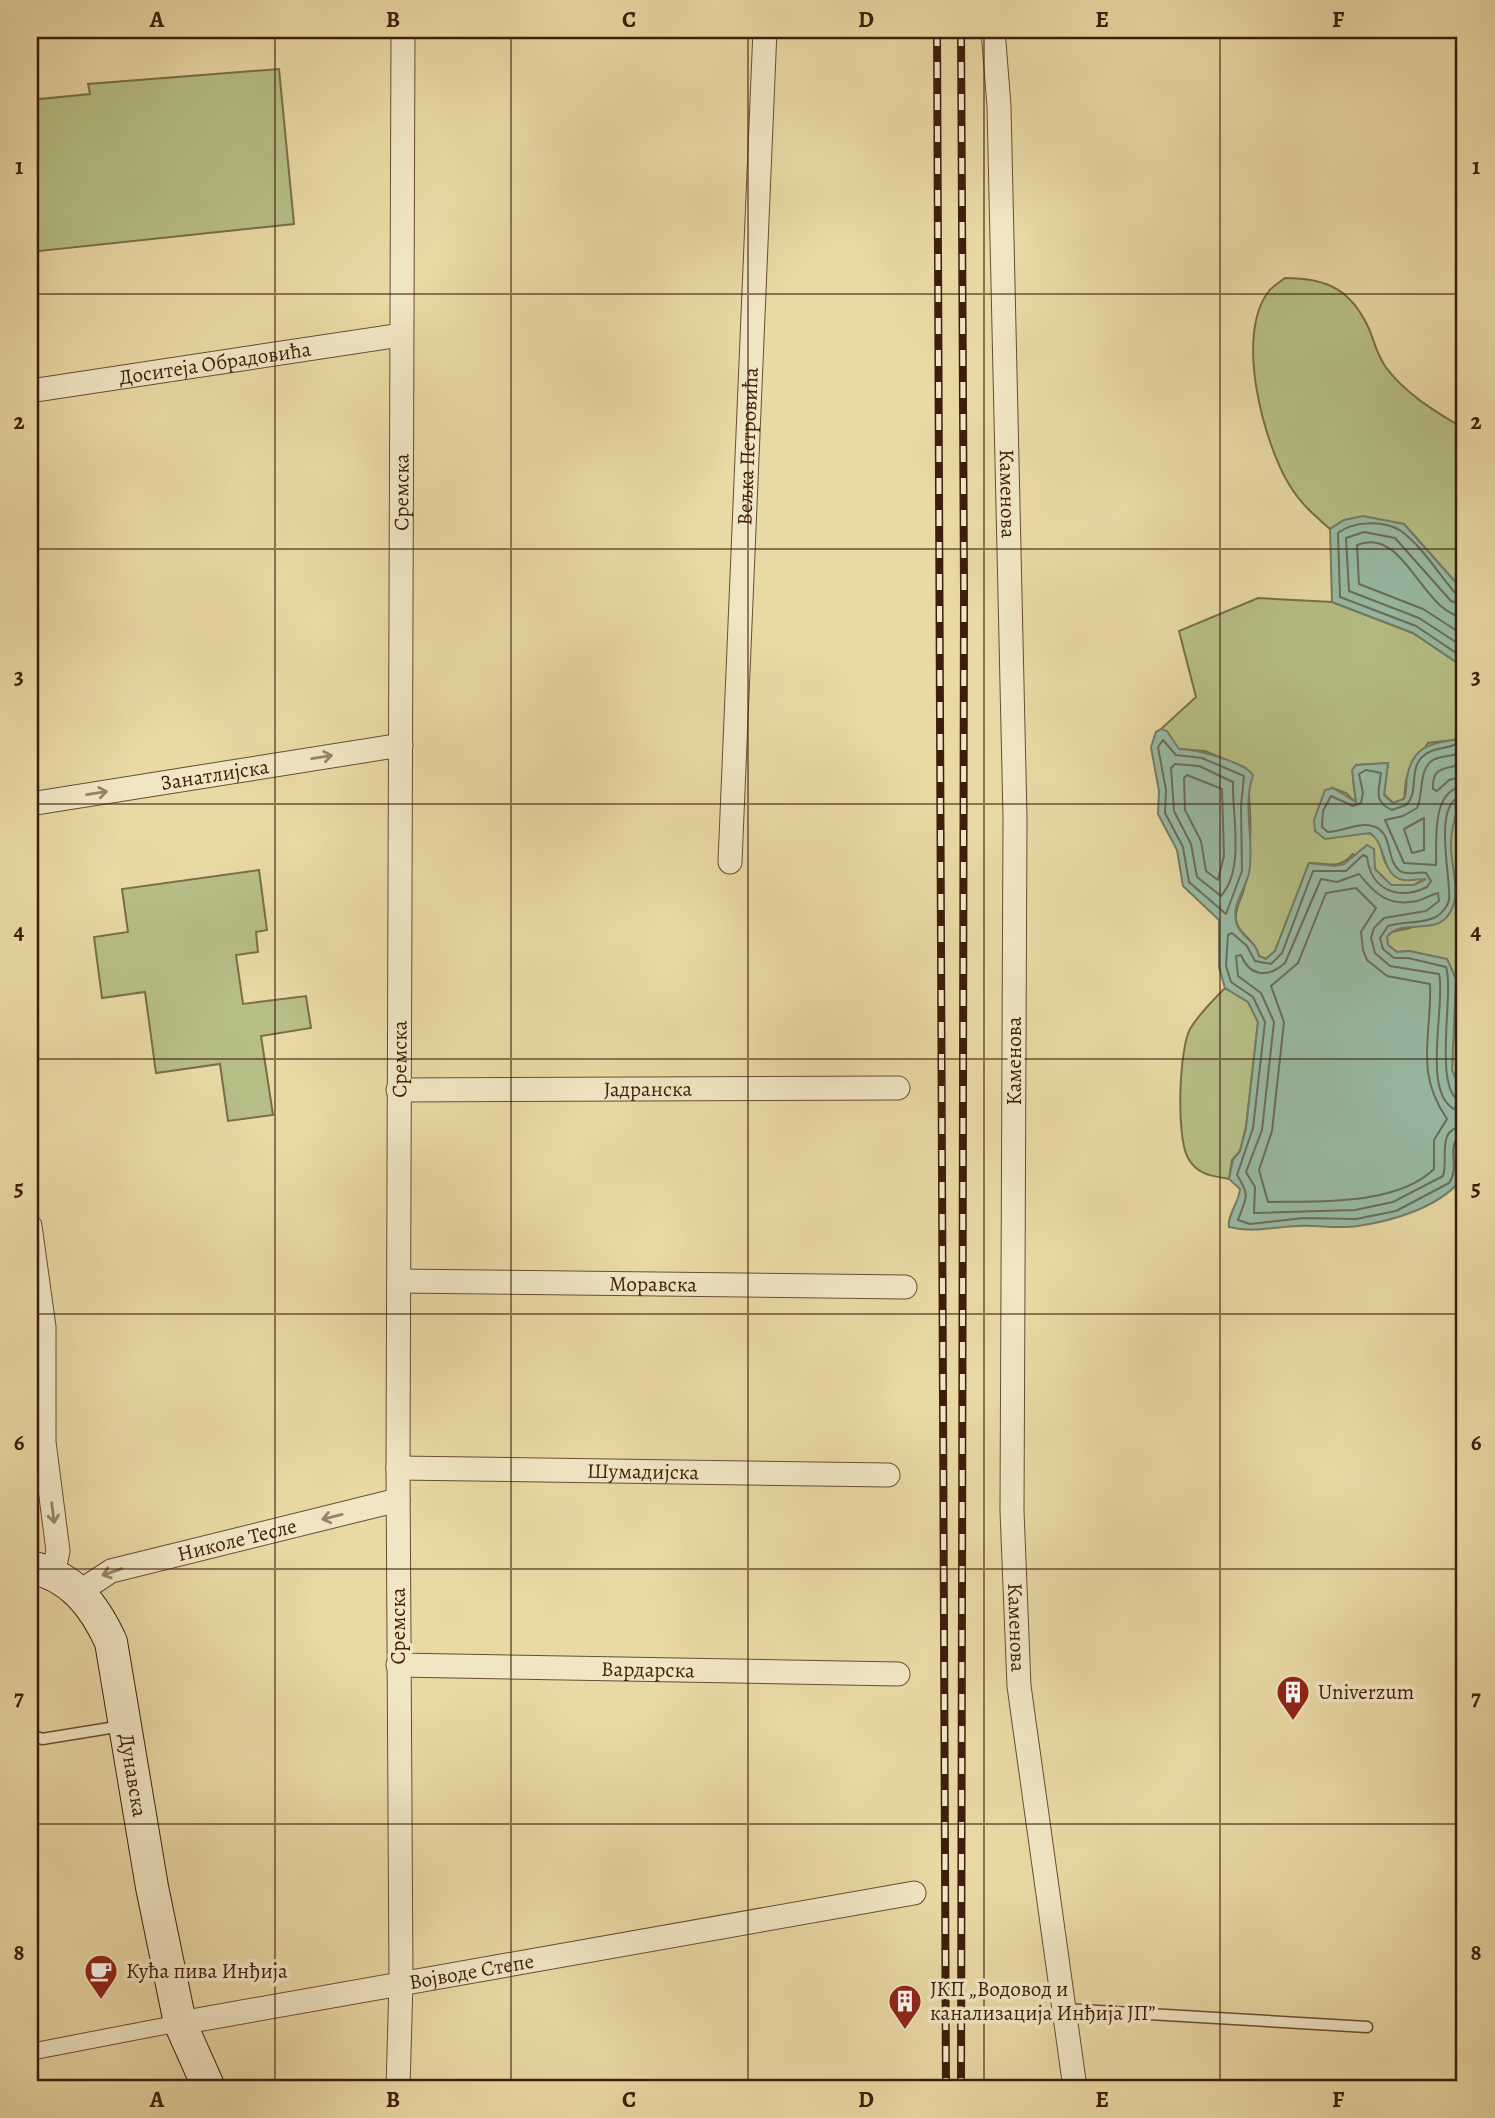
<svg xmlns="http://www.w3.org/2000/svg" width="1495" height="2118" viewBox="0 0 1495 2118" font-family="Alegreya,serif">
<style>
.green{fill:#b7bf86;stroke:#7a6e48;stroke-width:2}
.water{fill:#98baa4;stroke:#747c67;stroke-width:2}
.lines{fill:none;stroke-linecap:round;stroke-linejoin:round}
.shore{stroke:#6b6c58;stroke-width:2}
.service-casing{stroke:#694d32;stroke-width:13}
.pedestrian-casing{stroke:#694d32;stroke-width:18}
.minor-casing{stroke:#694d32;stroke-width:25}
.secondary-casing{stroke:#3e1e0b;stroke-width:34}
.service{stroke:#f1e6c4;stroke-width:10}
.pedestrian{stroke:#f1e6c4;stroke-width:16}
.minor{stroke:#f1e6c4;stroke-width:23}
.secondary{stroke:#f1e6c4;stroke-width:32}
.rail-casing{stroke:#3e1e0b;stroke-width:8}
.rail{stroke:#f1e6c4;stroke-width:5;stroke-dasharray:16;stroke-linecap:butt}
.oneway{stroke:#988268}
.grid{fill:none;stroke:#3e1e0b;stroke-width:2;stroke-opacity:0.55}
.labels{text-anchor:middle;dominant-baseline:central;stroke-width:7;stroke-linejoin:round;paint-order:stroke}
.street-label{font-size:21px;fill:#3e1e0b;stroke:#f1e6c4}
.poi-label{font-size:21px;fill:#3e1e0b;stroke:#f1e6c4;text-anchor:start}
.neatline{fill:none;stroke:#3e1e0b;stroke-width:2.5}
.grid-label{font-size:23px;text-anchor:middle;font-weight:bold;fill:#3e1e0b}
</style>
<rect width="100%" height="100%" fill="#e9d9a5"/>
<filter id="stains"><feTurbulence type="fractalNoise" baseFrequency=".00286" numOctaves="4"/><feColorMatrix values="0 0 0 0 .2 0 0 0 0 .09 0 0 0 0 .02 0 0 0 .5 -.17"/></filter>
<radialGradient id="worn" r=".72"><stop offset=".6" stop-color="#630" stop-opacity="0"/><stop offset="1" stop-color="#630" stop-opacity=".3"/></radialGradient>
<g class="green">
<path d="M279,69L294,224L30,252V100L90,94L88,84Z"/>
<path d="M1285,278C1328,278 1352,290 1370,331C1374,342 1378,356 1385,366C1404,393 1437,413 1465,429V593L1404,524L1344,520L1330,529C1315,516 1301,504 1290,486C1264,444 1234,335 1269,291C1273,286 1280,282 1285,278Z"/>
<path d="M1258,598L1332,602L1413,633L1465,668V725L1454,740L1428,743L1406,780L1404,799L1393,803L1384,794L1388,763L1356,765L1353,779L1356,803L1346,793L1333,788L1361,833C1384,832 1378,849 1386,864C1389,870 1398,876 1403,880L1427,878L1414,885H1391L1375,869L1353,854C1339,870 1328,863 1309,863L1275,951L1266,959L1259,956C1256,940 1238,934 1236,920C1235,906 1241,901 1244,889C1253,852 1251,805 1246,768L1205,751L1179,749L1161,729L1196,697L1179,631Z"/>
<path d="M1465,799V1100L1452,1070L1456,979L1447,959L1409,951L1397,952L1388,945L1387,937L1391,932L1410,928L1456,898C1450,867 1444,825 1465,799Z"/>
<path d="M259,870L267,930L256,932L258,952L236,955L243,1004L306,996L311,1028L261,1036L273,1115L228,1121L220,1064L156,1073L145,992L102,998L94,937L128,932L122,889Z"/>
<path d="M1225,988L1248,1002L1258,1022L1246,1127L1240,1151L1232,1160L1229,1179C1213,1176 1197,1175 1188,1158C1176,1137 1179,1050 1190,1029C1199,1014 1213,1000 1225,988Z"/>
</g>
<g class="water">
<path d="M1363,516L1404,524L1465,593V668L1413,633L1332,602L1330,529L1344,520Z"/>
<path d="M1465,725C1465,748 1468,773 1465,796C1465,801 1460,804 1458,809C1453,821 1451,833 1451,846C1451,870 1464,898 1446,918C1430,934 1400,919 1387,937L1388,945L1397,952L1409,951L1447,959L1456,979L1452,1070L1465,1100V1138L1459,1147L1460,1181C1437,1208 1392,1221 1358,1226C1338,1229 1318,1225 1298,1226C1274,1227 1252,1233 1229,1227C1227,1215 1239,1203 1240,1189L1229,1179L1233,1160L1240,1151L1246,1128L1258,1022L1248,1002L1225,988L1219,967V920L1183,886L1177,850L1158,814L1159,791L1151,747L1156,732L1161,729L1167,731L1179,749C1195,749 1245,762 1253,775C1242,807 1255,841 1249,873C1245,891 1230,906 1237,925C1241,937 1256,941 1259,956L1266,959L1275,951L1309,863L1335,866L1344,864L1367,845L1374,849L1375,869L1391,885H1414L1426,879C1420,879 1411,881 1404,880C1381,877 1387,844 1370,833L1325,839L1315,831L1314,820L1325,790L1333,788L1356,802L1352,770L1356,765L1388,763L1384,795L1393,803L1404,799C1407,792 1406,785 1407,777C1412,749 1428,743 1454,740Z"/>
</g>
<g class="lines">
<g class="shore">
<path d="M1465,597L1457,595C1439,575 1423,547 1401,531C1384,520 1353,521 1338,533L1340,597L1416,626L1465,659"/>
<path d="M1465,606L1451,601L1395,538L1364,532L1346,538L1349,591L1419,618L1465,648"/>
<path d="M1465,617C1422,615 1405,525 1357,545L1359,584L1423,609L1465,636"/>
<path d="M1465,737C1453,752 1434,744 1421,758C1409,772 1419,793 1406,805L1392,810C1373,802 1379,790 1381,773L1366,770L1359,774L1363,793L1361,803L1353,806L1331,796L1323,811L1322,827L1328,832C1342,832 1358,822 1372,826C1394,831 1385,860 1400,871C1407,876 1418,871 1426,873L1431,881L1427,887C1398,901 1371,890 1367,857L1363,855L1346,871H1313L1282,953L1271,964L1255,961L1247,946L1232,933L1228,935L1226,966L1231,982L1253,997L1265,1022L1253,1128L1237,1175C1251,1197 1246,1197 1238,1220L1250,1224L1304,1218L1356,1219L1396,1211L1449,1183C1460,1168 1447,1151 1458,1136L1465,1134"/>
<path d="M1163,740L1176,755L1202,758L1244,776L1241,806L1242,871L1226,914L1189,882L1183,847L1165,813L1166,790L1158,747Z"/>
<path d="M1465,750C1455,758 1443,754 1433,760C1418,769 1424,794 1417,808L1403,816L1385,820L1404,863L1436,865C1437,842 1430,789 1465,786"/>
<path d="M1465,763C1447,770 1432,764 1433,789L1437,791L1449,780L1465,776"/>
<path d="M1175,764L1199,766L1233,782C1232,816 1245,869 1221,896L1197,877L1191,844L1174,811L1171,768Z"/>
<path d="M1187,775L1222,789L1224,856L1218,880L1206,871L1201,841L1185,810L1184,778Z"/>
<path d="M1465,795C1430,799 1452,879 1449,900C1448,906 1442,913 1436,917C1423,924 1403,921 1388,926L1380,938L1383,949L1394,958H1408L1446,967C1455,993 1430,1099 1465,1103"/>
<path d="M1424,818V850L1412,853L1404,829Z"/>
<path d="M1356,888L1376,908L1361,932L1363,950L1367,960L1387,976L1430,984C1432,1037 1414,1071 1447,1119L1434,1140V1169C1396,1206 1317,1201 1268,1202L1259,1170L1272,1131L1284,1022L1271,986L1298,963L1326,893Z"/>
<path d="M1465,1112C1416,1109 1447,1004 1439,974L1390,966L1375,953L1371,938L1374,928L1384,918L1426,911L1439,901L1438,893C1432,894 1425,899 1417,901C1388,907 1375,894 1359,874L1337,882L1321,879L1285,963C1268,978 1250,977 1241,955L1236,956L1238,976L1261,993L1274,1022L1262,1130L1246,1172L1255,1187L1254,1213L1355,1210L1393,1202L1443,1176C1449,1158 1435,1128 1465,1126"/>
</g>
<defs>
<g id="service">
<path d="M30,1734L42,1739L122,1726"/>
<path d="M1064,2009L1367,2027"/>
</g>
<path id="pedestrian" d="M30,2052L180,2023"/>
<g id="minor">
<path id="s1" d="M993,30L999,106L1015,817L1012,1511L1019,1686L1075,2088"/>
<path id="s2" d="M30,391L401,335"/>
<path id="s3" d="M30,804L401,745"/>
<path id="s4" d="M730,862L765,30"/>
<path id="s5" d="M398,1090L898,1088"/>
<path d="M30,1226L44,1327V1442L58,1551L53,1575"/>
<path id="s6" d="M399,1281L905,1287"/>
<path id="s7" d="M398,1468L888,1475"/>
<path id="s8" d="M79,1592L111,1571L398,1500"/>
<path id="s9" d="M398,1665L898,1674"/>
<path id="s10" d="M180,2023L914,1893"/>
<path id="s11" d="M398,2088L401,1982L398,1468L403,30"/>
</g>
<g id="secondary">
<path id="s12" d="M30,1567C72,1576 94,1605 111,1642L152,1887L180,2023L209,2088"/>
</g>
</defs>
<use href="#service" class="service-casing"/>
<use href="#pedestrian" class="pedestrian-casing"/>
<use href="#minor" class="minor-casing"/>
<use href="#secondary" class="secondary-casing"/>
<use href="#service" class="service"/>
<use href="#pedestrian" class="pedestrian"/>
<use href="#minor" class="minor"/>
<use href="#secondary" class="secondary"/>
<defs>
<g id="rail">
<path d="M937,30L946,2088"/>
<path d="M961,30L964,588L961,2088"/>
</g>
</defs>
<use href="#rail" class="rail-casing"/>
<use href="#rail" class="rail"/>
</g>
<defs><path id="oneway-shaft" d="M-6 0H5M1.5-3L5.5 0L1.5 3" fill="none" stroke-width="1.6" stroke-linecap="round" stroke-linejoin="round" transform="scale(1.75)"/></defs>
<g class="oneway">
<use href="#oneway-shaft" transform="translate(322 757) rotate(-9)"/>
<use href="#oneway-shaft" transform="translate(97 793) rotate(-9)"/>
<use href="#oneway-shaft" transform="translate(53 1513) rotate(83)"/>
<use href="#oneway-shaft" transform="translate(332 1517) rotate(166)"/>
<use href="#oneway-shaft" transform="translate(112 1572) rotate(161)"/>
</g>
<path class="grid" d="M275,30V2088M511,30V2088M748,30V2088M984,30V2088M1220,30V2088M30,294H1465M30,549H1465M30,804H1465M30,1059H1465M30,1314H1465M30,1569H1465M30,1824H1465"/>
<defs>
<symbol id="building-pin" viewBox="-11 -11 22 30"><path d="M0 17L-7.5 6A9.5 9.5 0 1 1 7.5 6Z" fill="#8f2418" stroke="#f1e6c4"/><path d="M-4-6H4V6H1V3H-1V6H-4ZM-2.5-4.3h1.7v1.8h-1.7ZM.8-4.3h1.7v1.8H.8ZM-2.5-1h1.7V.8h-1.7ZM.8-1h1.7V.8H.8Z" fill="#fff"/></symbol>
<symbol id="cafe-pin" viewBox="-11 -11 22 30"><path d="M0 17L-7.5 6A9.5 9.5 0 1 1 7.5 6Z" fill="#8f2418" stroke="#f1e6c4"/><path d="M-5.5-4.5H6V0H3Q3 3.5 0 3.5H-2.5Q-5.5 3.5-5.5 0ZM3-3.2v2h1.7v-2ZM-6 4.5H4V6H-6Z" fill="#fff"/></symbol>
</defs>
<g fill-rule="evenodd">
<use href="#building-pin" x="1274" y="1673" width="38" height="52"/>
<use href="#cafe-pin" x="82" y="1952" width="38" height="52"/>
<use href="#building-pin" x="886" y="1982" width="38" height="52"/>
</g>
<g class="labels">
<g class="street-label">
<text stroke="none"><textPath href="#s2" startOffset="187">Доситеја Обрадовића</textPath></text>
<text stroke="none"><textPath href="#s4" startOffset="416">Вељка Петровића</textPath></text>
<text stroke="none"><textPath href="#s11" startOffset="1596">Сремска</textPath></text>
<text stroke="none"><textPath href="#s1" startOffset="464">Каменова</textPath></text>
<text stroke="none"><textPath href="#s3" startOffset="187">Занатлијска</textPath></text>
<text stroke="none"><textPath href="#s11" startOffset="1029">Сремска</textPath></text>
<text transform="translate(1014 1061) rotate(-90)">Каменова</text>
<text stroke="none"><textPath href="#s5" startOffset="250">Јадранска</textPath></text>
<text stroke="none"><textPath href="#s6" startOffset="254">Моравска</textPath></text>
<text stroke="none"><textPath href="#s7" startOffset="245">Шумадијска</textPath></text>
<text stroke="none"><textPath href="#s8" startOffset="168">Николе Тесле</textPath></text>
<text transform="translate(398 1626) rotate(-90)">Сремска</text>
<text stroke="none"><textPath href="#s1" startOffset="1598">Каменова</textPath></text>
<text stroke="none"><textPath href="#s9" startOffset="250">Вардарска</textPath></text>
<text stroke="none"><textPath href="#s12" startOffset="250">Дунавска</textPath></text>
<text stroke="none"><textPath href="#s10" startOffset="296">Војводе Степе</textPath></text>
</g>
<g class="poi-label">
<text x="1318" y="1692">Univerzum</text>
<text x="126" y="1971">Кућа пива Инђија</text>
<text x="930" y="1989">ЈКП „Водовод и<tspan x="930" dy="24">канализација Инђија ЈП”</tspan></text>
</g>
</g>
<rect width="1495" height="2118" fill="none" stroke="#e9d9a5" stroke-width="77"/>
<rect x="38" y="38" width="1418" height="2042" class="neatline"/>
<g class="grid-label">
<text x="157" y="27">A</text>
<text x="393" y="27">B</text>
<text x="629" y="27">C</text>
<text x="866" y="27">D</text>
<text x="1102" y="27">E</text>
<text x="1338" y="27">F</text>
<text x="19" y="174">1</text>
<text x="1476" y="174">1</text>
<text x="19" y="429">2</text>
<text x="1476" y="429">2</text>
<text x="19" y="684">3</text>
<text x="1476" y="684">3</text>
<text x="19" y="939">4</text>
<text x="1476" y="939">4</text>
<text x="19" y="1195">5</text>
<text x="1476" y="1195">5</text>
<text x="19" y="1450">6</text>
<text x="1476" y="1450">6</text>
<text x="19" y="1705">7</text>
<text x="1476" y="1705">7</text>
<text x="19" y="1960">8</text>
<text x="1476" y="1960">8</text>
<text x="157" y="2107">A</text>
<text x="393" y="2107">B</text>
<text x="629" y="2107">C</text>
<text x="866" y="2107">D</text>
<text x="1102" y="2107">E</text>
<text x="1338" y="2107">F</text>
</g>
<rect width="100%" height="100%" filter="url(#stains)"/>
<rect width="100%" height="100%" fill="url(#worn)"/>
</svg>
